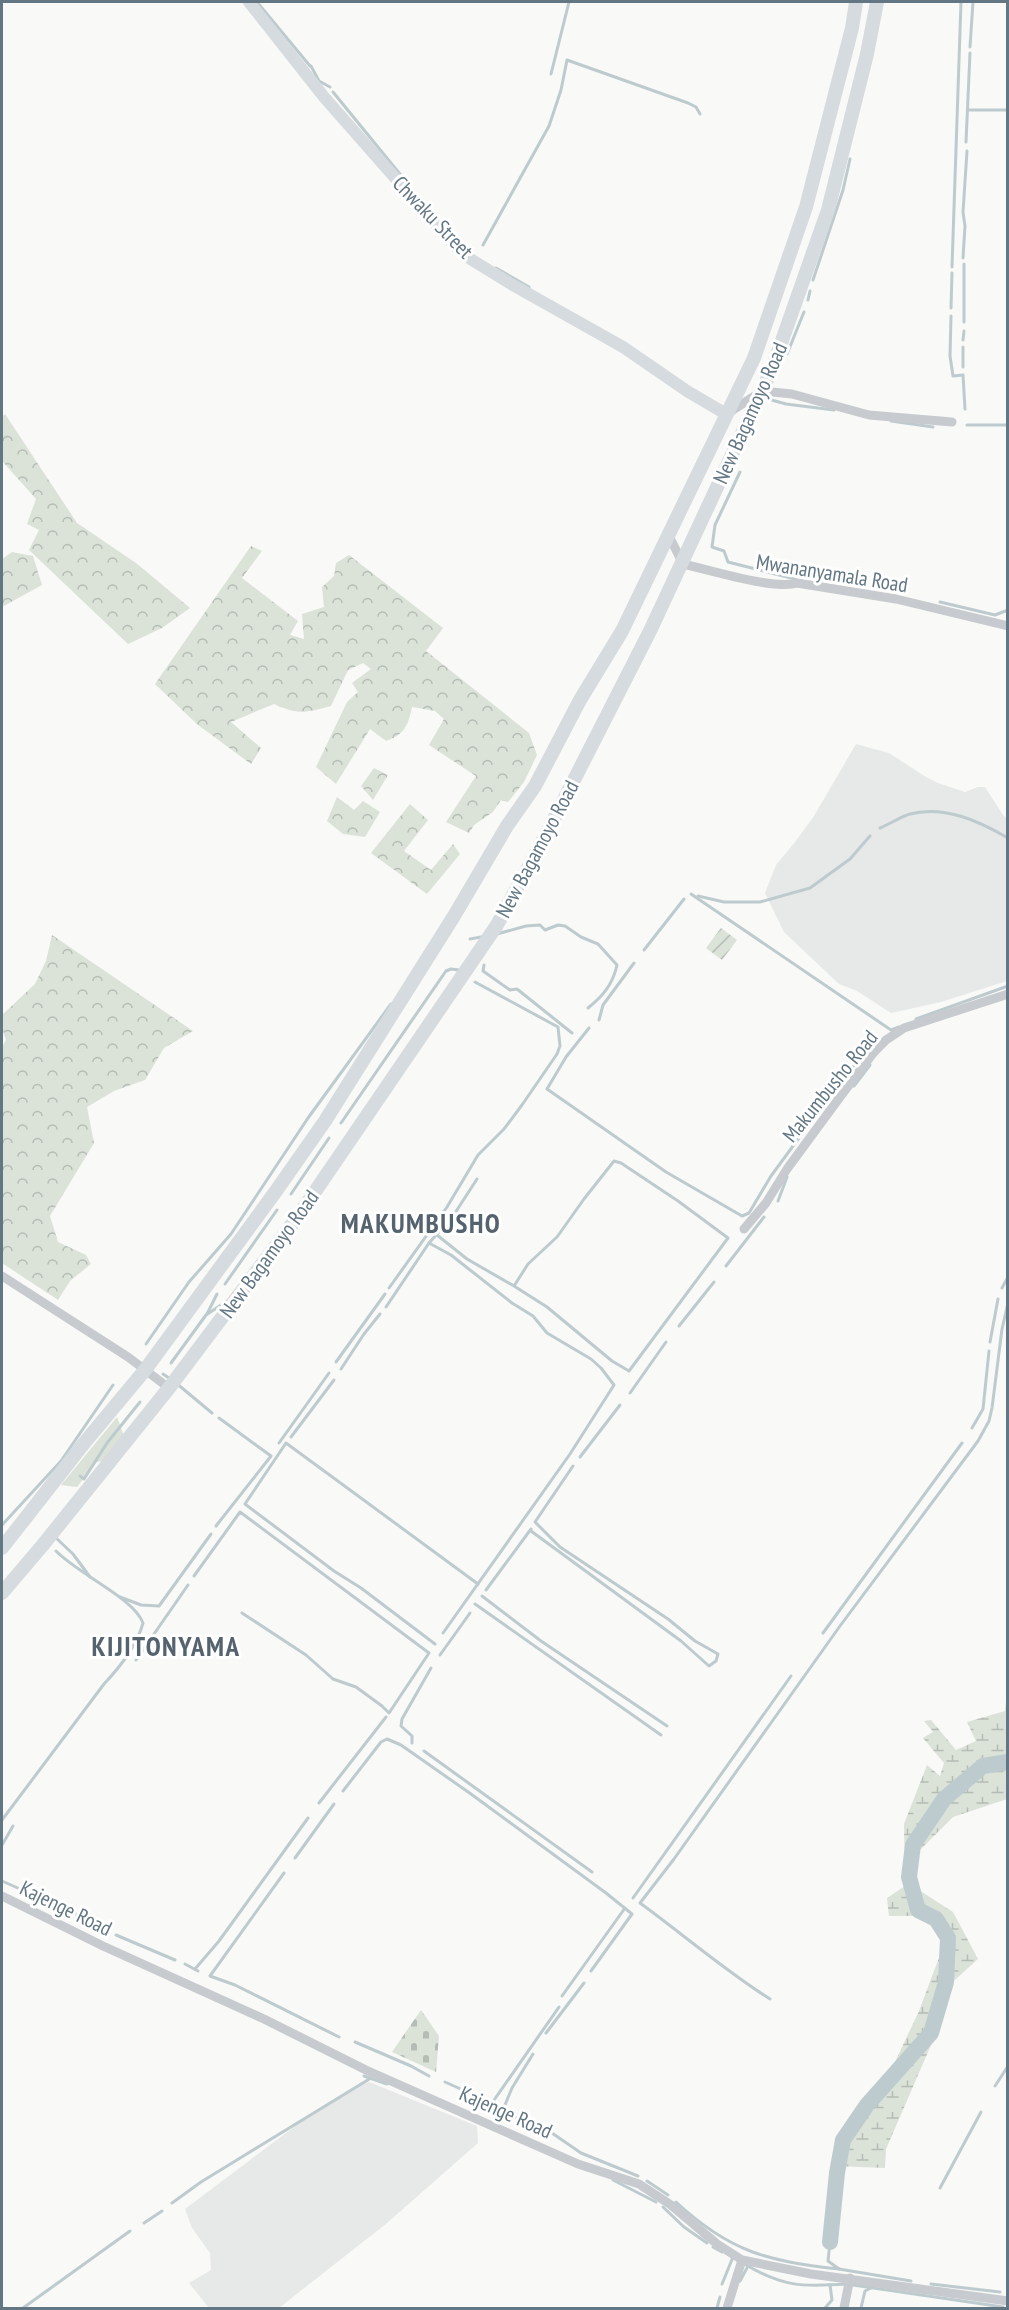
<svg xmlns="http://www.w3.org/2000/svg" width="1009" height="2310" viewBox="0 0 1009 2310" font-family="'PT Sans Narrow',sans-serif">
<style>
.built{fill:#e7e8e8}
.grass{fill:#dbe2d8}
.forest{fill:url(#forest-crowns)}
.wetland{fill:url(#wetland-marsh)}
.cemetery{fill:url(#cemetery-stones)}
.garden{fill:url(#garden-furrows)}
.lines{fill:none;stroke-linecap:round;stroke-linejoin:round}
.stream{stroke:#bdcbcf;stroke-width:3}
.river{stroke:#bdcbcf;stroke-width:16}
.minor{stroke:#c7cbcf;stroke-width:9}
.major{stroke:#d6dbdf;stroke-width:12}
.highway{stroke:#d6dbdf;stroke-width:14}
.labels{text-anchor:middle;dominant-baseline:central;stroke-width:6;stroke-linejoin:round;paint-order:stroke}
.street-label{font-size:21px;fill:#627684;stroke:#fff}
.district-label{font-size:27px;font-weight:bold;letter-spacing:1.5px;fill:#55636f;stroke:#fff}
</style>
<defs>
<pattern id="forest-crowns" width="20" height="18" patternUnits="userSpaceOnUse" patternTransform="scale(1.5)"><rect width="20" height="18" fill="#dbe2d8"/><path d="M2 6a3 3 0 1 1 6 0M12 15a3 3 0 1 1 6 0" fill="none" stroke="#b5bcb5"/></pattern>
<pattern id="wetland-marsh" width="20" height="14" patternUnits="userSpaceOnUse" patternTransform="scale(1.5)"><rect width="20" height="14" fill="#dbe2d8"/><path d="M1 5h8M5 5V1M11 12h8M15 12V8" fill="none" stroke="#b5bcb5"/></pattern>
<pattern id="cemetery-stones" width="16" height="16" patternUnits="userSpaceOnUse" patternTransform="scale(1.5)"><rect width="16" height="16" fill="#dbe2d8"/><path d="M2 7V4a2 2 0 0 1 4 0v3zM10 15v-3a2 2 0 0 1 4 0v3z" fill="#b5bcb5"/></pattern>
<pattern id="garden-furrows" width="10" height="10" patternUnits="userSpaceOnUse" patternTransform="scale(1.5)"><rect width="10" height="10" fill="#dbe2d8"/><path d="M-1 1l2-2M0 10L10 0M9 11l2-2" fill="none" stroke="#b5bcb5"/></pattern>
</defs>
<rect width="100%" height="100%" fill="#f9f9f7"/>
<g class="built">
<path d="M856,744L889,753L926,777L938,783L965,792L978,787H985L1003,815L1007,818V981L941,1002L891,1013L857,991L839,984L784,932L765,893L776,865L795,842L814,816Z"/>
<path d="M369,2082L477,2126L478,2143L387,2223L279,2308H209L189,2283L211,2270L210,2253L192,2228L185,2209L302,2121L356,2086Z"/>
</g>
<path class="grass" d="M117,1417L124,1436L107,1460L97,1462L77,1487L61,1485Z"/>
<g class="forest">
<path d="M5,414L77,523L136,563L190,608L162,628L128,644L29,550L39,530L27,524L36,499L2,461V417Z"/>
<path d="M251,546L262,551L242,578L298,621L290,635L304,639L302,614L324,607L322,587L334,576L336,563L349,555L443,628L426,651L529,733L537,755L524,782L508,802L501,800L493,812L474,825L469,833L446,822L476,776L429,745L444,719L435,711L412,707C408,726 404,735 386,741L370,729L336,784L316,767L347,702L358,692L352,683L371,669L363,663L348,670L331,706C305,713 298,715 274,704L231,722L261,748L251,764L198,725L155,684Z"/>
<path d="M12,552L33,556L42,585L2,607V559Z"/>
<path d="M374,768L388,775L373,800L361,786Z"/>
<path d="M337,797L354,810L363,801L380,812L365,837L343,834L327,821Z"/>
<path d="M410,804L428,820L404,851L431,870L453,844L460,854L427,894L371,853Z"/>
<path d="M52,935L193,1031L164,1048L145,1080L114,1091L87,1107L94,1143L50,1216L58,1242L86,1255L91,1264L70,1281L58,1300L2,1263V1047L6,1040L2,1028V1015L35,984L46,961Z"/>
</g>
<path class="wetland" d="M1007,1692V1799L953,1817L916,1854L914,1887L953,1912L978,1959L946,1988L938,2029L886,2149L885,2168L835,2166L845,2128L886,2081L919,2011L943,1947L936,1916H889L887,1898L905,1886L904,1824L927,1765L940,1776L944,1763L923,1738L933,1732L924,1721L931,1720L956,1750L976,1741L967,1722L1005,1711Z"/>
<path class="cemetery" d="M421,2010L439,2036L436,2072L392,2052Z"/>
<path class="garden" d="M721,928L737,940L722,960L706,948Z"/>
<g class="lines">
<g class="stream">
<path d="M257,2L310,66"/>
<path d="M970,47L973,2"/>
<path d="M311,66L319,81L330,87"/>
<path d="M551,74L569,2"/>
<path d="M333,92L404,179"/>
<path d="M968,110H1008"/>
<path d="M966,142L970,53"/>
<path d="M483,245L549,126L561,90L567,60L688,103L696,107L700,114"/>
<path d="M963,258L965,226L963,212L967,151"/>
<path d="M952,267L961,2"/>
<path d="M496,268L529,287"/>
<path d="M813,280L843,190L850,159"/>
<path d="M808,300L810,291"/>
<path d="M951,308L952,273"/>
<path d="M951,316L950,356L953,376L963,375L965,409"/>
<path d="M964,322V264"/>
<path d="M963,340L964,331"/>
<path d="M787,354L804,312"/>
<path d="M963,367V347"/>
<path d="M768,399L786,404L834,410"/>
<path d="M891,421L933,427"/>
<path d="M967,425H1008"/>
<path d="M740,472L715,525L712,547L724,551L728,562L795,579"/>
<path d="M940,602L995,615L1008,610"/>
<path d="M880,828C890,824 900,817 910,814C944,805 979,821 1008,838"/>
<path d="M691,894L891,1030L899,1027"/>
<path d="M698,896L724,902H760L810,888L850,859L870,836"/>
<path d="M497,934L526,926L540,925L545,930L558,925L565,926L581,937L598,944L617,965C613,984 603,996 588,1008"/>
<path d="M470,939L481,937V941"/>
<path d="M644,950L684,899"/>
<path d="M484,965L483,971L510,990L517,989L572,1033"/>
<path d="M916,1019L1008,986"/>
<path d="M599,1020L603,1005L634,963"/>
<path d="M589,1028L566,1057L547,1089L666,1172L742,1216L749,1213L771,1176L846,1074L875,1043"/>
<path d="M854,1086L870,1065"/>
<path d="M341,1123L446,971L451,969L459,970"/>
<path d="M291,1194L329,1138"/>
<path d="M778,1201L787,1177"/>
<path d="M437,1235L467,1259L514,1286L547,1307L612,1361L629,1371L728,1238L678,1201L621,1163L614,1161L584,1199L557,1237L528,1264L514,1286"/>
<path d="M429,1243L451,1255L512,1303L533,1316L547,1333L591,1359L601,1368L614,1385L570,1454L443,1633"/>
<path d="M726,1266L764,1217"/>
<path d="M225,1284L277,1210"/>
<path d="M389,1288L447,1207L478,1155L504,1129L522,1105L557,1054L560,1046L558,1027L475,982"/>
<path d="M1002,1288L1008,1277"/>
<path d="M386,1307L429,1243L453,1216L477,1179"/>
<path d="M207,1314L217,1294"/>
<path d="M679,1326L714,1282"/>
<path d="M990,1342L998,1299"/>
<path d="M146,1344L189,1282L231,1234L308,1118L391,1004"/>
<path d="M336,1362L385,1294"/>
<path d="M171,1363L206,1315L227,1301"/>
<path d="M341,1369L364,1334L380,1314"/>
<path d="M163,1374L169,1378"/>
<path d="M176,1383L212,1413"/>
<path d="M630,1393L666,1342"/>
<path d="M972,1428L983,1409L989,1351"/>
<path d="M291,1437L334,1380"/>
<path d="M279,1443L329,1373"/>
<path d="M580,1457L620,1405"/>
<path d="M80,1476L84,1479L107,1443L140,1402"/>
<path d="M2,1525L61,1461L113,1385"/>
<path d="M216,1526L271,1456L219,1418"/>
<path d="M531,1531L681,1641L709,1666L716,1661L718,1654L695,1641L668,1619L560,1547L535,1522L573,1466"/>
<path d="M55,1537L73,1554L90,1577"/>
<path d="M194,1576L240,1512L429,1653L389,1713L382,1706L356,1687L333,1679L306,1655L242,1613"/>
<path d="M486,1590L531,1529"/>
<path d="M482,1596L541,1641L667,1726"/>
<path d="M120,1597L141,1605L159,1606L211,1534"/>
<path d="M475,1604L661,1735"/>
<path d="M823,1633L962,1443"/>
<path d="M435,1644L361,1588L334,1571L245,1504L286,1443L478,1584"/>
<path d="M440,1655L470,1613"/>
<path d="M136,1660L188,1585"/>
<path d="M412,1743V1736L401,1726L402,1719L431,1668"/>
<path d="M424,1751L592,1872"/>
<path d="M343,1791L381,1742L387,1739L401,1745L471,1794L606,1893L632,1914L591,1971"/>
<path d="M319,1803L386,1717"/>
<path d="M2,1820L104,1684C120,1667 137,1646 143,1623C134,1598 78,1574 56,1551"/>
<path d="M2,1845L13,1826"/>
<path d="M295,1858L334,1804"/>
<path d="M284,1873L210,1976L235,1985L339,2037"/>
<path d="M2,1881L72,1912L104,1929"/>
<path d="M633,1898L791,1676"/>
<path d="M116,1935L175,1960"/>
<path d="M185,1964L198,1971"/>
<path d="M195,1969L219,1941L308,1818"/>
<path d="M562,1996L625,1908"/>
<path d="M770,1999C724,1970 684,1935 640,1903L674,1859L840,1626L978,1441L989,1421L992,1408L1002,1329L1008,1303"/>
<path d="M546,2033L584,1983"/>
<path d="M355,2042L411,2066L429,2076"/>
<path d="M533,2054L512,2088L502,2112L549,2131L581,2153L638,2176"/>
<path d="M364,2076L387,2084"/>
<path d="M445,2082L492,2103L559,2007"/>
<path d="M995,2086L1008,2066"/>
<path d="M613,2180L656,2202"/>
<path d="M647,2181L668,2195"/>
<path d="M940,2188L981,2112"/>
<path d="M676,2202C730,2252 767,2261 839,2269L828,2261L830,2242"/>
<path d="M172,2203L201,2182L371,2078"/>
<path d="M663,2207L684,2227L707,2243"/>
<path d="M144,2223L162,2211"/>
<path d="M713,2247L722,2252"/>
<path d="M743,2263C782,2287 802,2287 846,2284"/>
<path d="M839,2269L911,2281"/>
<path d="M740,2281L748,2266"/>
<path d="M722,2284L733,2257L735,2258"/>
<path d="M931,2284L1000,2292"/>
<path d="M853,2285L1003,2307"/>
<path d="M23,2308L130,2231"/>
<path d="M717,2308L720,2297"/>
<path d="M825,2308L832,2300L830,2285"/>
<path d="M861,2308L865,2291L871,2288"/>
</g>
<path class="river" d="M830,2242L837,2173L843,2140L867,2105L931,2033L946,1982L948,1938L936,1919L918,1910L909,1877L913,1845L944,1799L983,1766L1008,1762"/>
<g class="minor">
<path d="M730,412L762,391L792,394L869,415L952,422"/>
<path d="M669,536L683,564C710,570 774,590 797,583L896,599L1008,626"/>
<path d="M744,1229L766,1203L787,1169L840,1097L874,1052L886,1040L904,1028L1008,994"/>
<path d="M2,1276L128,1357L169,1388"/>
<path d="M2,1896L103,1946L264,2019L366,2070L578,2164L639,2184L671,2205L717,2244L742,2260L811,2274L1008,2301"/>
<path d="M727,2308L742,2260"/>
<path d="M844,2308L850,2278"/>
</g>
<path class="major" d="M249,2L324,97L455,246L472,260L511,284L623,347L687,391L726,414"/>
<g class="highway">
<path d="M2,1548L85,1442L145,1370L276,1191L325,1121L454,916L507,826L535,786L580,700L622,631L754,358L806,207L852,28L856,2"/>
<path d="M2,1593L42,1546L169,1388L299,1215L497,925L549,829L650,631L772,369L828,210L867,54L877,2"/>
</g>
</g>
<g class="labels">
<g class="street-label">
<text transform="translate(433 217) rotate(46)">Chwaku Street</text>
<text transform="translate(750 413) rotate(-66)">New Bagamoyo Road</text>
<text transform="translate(832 573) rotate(9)">Mwananyamala Road</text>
<text transform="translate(537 849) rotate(-62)">New Bagamoyo Road</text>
<text transform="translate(830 1086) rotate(-51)">Makumbusho Road</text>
<text transform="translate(269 1254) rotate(-54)">New Bagamoyo Road</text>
<text transform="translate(66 1908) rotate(26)">Kajenge Road</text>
<text transform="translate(506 2112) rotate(24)">Kajenge Road</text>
</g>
<g class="district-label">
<text x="421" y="1223">MAKUMBUSHO</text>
<text x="166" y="1646">KIJITONYAMA</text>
</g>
</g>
<rect width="1009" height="2310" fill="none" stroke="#627684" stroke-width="6"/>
</svg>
